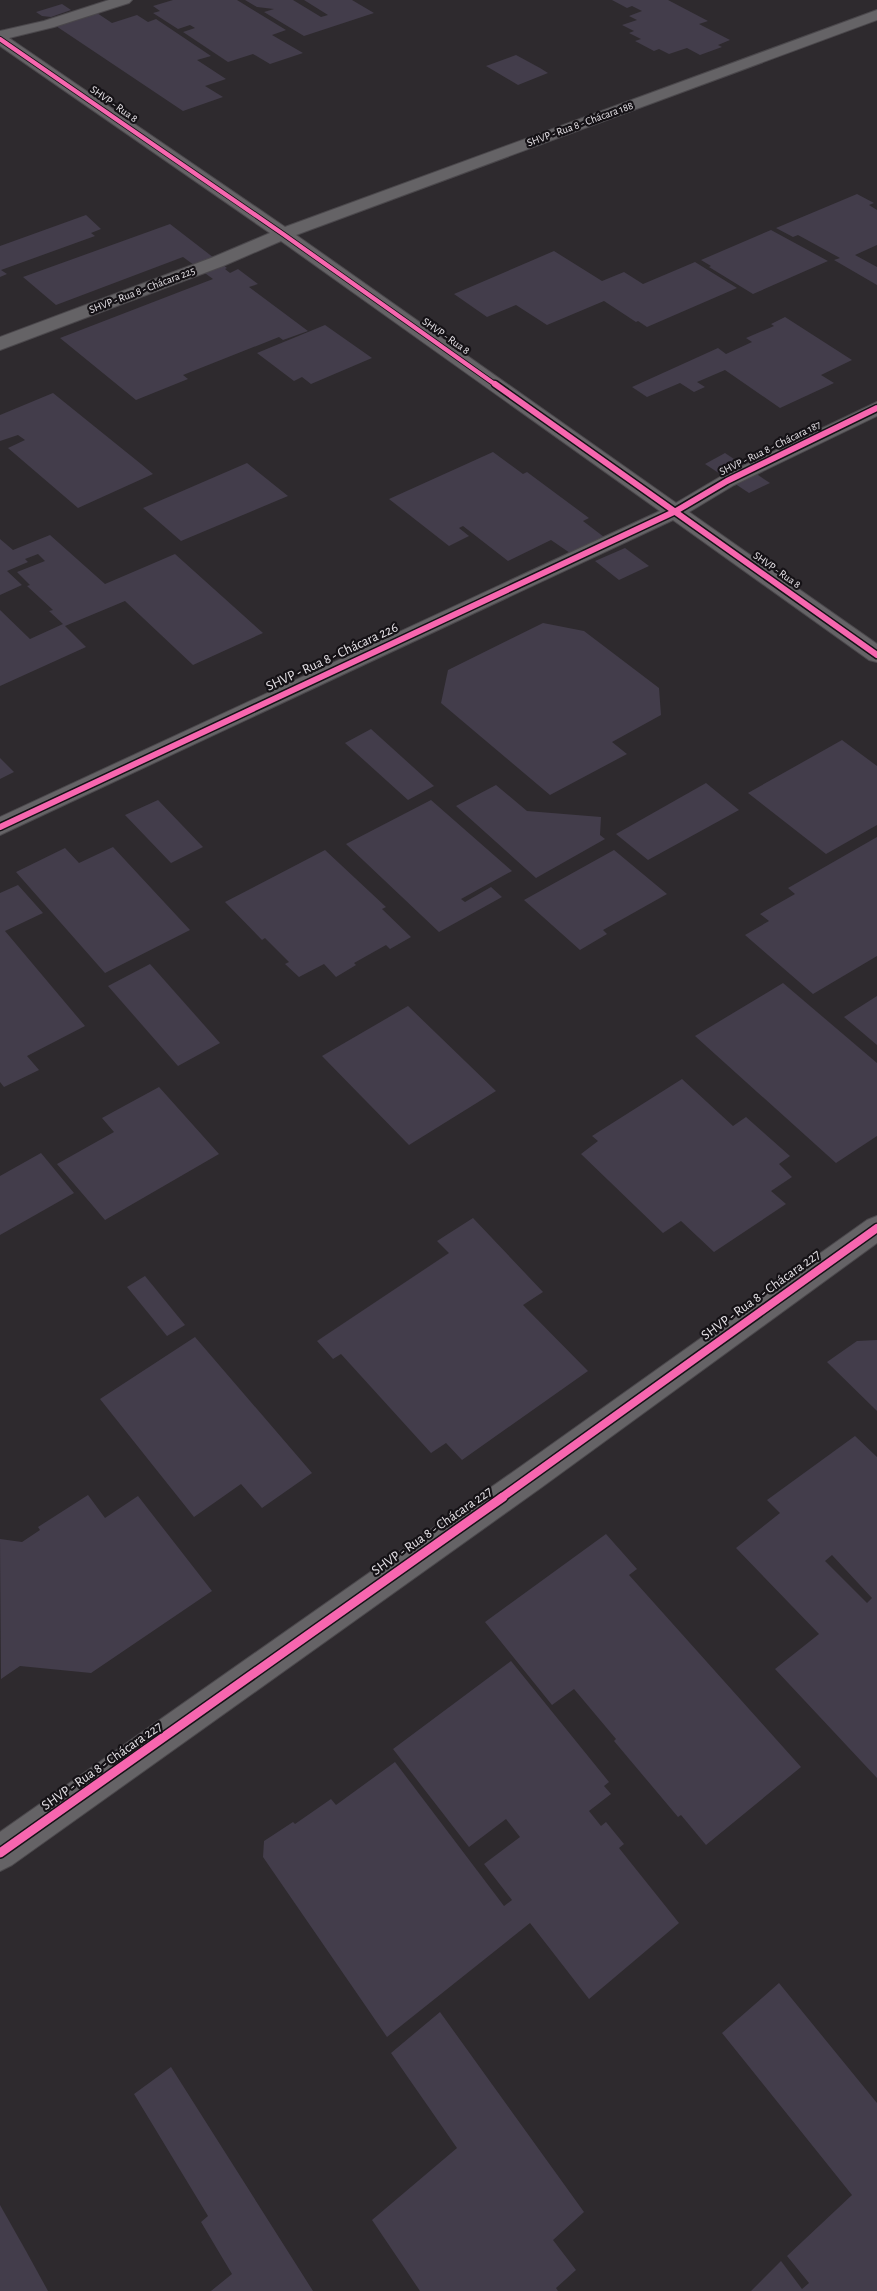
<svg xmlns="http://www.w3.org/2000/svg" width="877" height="2291" viewBox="0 0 877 2291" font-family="'Alegreya Sans',sans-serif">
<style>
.building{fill:#433d4b;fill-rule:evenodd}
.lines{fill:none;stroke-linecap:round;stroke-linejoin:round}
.minor-casing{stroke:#4b484c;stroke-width:2}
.minor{fill:#656366;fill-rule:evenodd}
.cycleway-far3-casing{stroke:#151216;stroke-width:6}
.cycleway-far2-casing{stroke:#151216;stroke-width:9}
.cycleway-far1-casing{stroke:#151216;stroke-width:11}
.cycleway-casing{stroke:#151216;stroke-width:12}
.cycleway-far3{stroke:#f766af;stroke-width:4.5}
.cycleway-far2{stroke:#f766af;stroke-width:6}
.cycleway-far1{stroke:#f766af;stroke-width:8}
.cycleway{stroke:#f766af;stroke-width:9}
.labels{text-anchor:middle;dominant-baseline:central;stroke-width:4.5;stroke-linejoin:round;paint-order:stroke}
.far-street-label{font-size:11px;fill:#e5e1e6;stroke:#151216}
.street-label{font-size:14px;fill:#e5e1e6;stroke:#151216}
</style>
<rect width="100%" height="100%" fill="#2e2a2e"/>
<g class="building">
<path d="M173,0H237L286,30L272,35L303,53L270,64L253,54L228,62L183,32L195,28L190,25L178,29L153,13L160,11L153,6Z"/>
<path d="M245,0H293L321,17L328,15L304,0H352L374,13L304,36L264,12L274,9L257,7Z"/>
<path d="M612,0H668L708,21L699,24L730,40L718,45L722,47L700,55L687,48L669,54L659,49L654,51L635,41L641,39L629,33L634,31L622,25L637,20L629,16L642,11L632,6L627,8Z"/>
<path d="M62,4L71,10L51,17L42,16L36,12Z"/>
<path d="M97,13L112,23L137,15L148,22L156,19L211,56L197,60L226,79L205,86L223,97L183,111L56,26Z"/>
<path d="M516,55L540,68L548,73L518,85L486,66Z"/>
<path d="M857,194L874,203L869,205L877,210V245L855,255L877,267V285L834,260L840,258L798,235L793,237L776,228Z"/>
<path d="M86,215L101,229L91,233L95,236L1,270L7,274L0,277V246Z"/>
<path d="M170,224L227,268L225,269L230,273L238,269L258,284L249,287L308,331L283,340L279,337L183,375L188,379L136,400L60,338L213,279L183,257L56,305L23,277Z"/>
<path d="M771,230L828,261L753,294L709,267L711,266L701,260Z"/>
<path d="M554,251L602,281L624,272L643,284L695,262L737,288L647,327L638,321L636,322L604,301L547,325L516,305L487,317L454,294Z"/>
<path d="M785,317L852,360L821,375L834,383L780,408L725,370L697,382L705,387L694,392L680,383L647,397L632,387L718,348L726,354L752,342L746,338L774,326L771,324Z"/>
<path d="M325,325L372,358L311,384L302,377L294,381L257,353Z"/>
<path d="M53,393L141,464L153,474L78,508L8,448L25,440L18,435L0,441V415Z"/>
<path d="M493,452L523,474L527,472L589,518L583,521L604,537L570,553L551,540L508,561L463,526L459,528L469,536L449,546L389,499Z"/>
<path d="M725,453L770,483L749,493L705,464Z"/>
<path d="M247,463L288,496L181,541L143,508Z"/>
<path d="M50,535L105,584L175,554L263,633L193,665L125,601L65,626L86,647L0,686V610L30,639L63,624L49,611L53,610L27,586L30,585L17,572L45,561L38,554L25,559L28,562L7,571L22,585L0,595V539L13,550Z"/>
<path d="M625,548L649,566L619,580L595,561Z"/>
<path d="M543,623L584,631L659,688L661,715L612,742L627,754L550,795L441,703L448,670Z"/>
<path d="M371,729L434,786L408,800L345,743Z"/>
<path d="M842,740L877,766V825L826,854L748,793Z"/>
<path d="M0,758L14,772L0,779Z"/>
<path d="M706,783L739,810L648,860L616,834Z"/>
<path d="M496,785L527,811L601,817L600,835L605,839L536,878L456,806Z"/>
<path d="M158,800L202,846L203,847L171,863L125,815Z"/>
<path d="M431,800L512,871L461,899L465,902L491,887L502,897L439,932L346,844Z"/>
<path d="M877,837V956L813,994L745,935L769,921L760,914L795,894L788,888Z"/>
<path d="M113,847L190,930L105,973L16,872L65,848L79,863Z"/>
<path d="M325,850L386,907L382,909L411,937L390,949L386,945L354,963L356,965L336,977L324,964L299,977L285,964L289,962L265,938L262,940L225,902Z"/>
<path d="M614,850L667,894L603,930L607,934L580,950L524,900Z"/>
<path d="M18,885L43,913L5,931L85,1026L27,1056L39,1070L4,1087L0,1082V893Z"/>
<path d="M150,964L220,1043L178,1066L108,986Z"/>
<path d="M783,983L877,1063V1136L836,1163L695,1036Z"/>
<path d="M877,996V1045L844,1017Z"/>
<path d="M408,1006L496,1091L409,1145L322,1056Z"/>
<path d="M682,1079L733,1126L746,1117L790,1156L779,1164L792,1177L771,1191L786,1204L714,1252L681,1221L663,1233L581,1154L598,1141L592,1136Z"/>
<path d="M159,1087L219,1154L105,1220L57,1164L114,1132L102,1118Z"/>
<path d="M41,1153L74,1193L0,1235V1176Z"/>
<path d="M473,1218L543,1292L523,1305L588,1371L462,1460L446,1443L431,1453L341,1354L333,1359L317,1341L449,1253L437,1241Z"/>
<path d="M145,1276L185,1325L167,1336L127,1287Z"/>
<path d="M195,1337L312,1473L262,1508L241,1484L194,1517L100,1399Z"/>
<path d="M877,1340V1411L827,1362L857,1341Z"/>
<path d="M855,1436L877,1457V1778L775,1669L819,1634L736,1548L780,1513L767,1500ZM832,1555L872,1598L867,1603L825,1561Z"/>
<path d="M88,1495L105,1518L138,1496L212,1591L91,1673L20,1666L1,1679L0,1539L22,1542L40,1530L38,1527Z"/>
<path d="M606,1534L637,1569L629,1575L801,1767L706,1845L681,1815L678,1817L614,1741L616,1739L574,1689L552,1705L485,1622Z"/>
<path d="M511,1661L609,1782L604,1786L611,1794L589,1811L601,1826L606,1822L624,1844L619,1848L679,1923L589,1999L530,1923L387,2037L263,1857L264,1841L293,1822L295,1824L331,1799L336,1805L395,1762L504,1906L512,1900L484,1864L520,1837L506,1819L469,1847L393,1749Z"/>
<path d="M779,1983L877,2103V2291H751L781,2261L802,2289L809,2283L787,2256L852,2195L722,2033Z"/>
<path d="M440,2012L584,2212L553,2240L576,2270L556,2288L558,2291H420L372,2220L457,2148L391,2053Z"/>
<path d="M171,2067L216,2138L313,2291H211L232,2274L201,2222L208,2216L134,2094Z"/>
<path d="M0,2205L26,2251L48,2291H0Z"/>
</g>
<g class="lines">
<defs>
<g id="minor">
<path d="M109,0H132L129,3L54,27L9,38L285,227L877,10V20L296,235L676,503L720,477L877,402V416L734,485L689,512L877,644V662L869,660L673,520L0,835V817L660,511L281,241L223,266L0,350V337L211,258L270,233L0,46V31L44,21Z"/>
<path d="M877,1216V1243L542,1487L12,1865L0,1871V1832L520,1467L867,1220Z"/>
</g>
</defs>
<use href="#minor" class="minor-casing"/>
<use href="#minor" class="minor"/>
<defs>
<path id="cycleway-far3" d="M0,39L283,234L496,385"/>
<g id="cycleway-far2">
<path d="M495,384L877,655"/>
<path d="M0,827L676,511L727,481L877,408"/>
</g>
<path id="cycleway-far1" d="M501,1498L877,1228"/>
<path id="cycleway" d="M0,1853L503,1497"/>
</defs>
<use href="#cycleway-far3" class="cycleway-far3-casing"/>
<use href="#cycleway-far2" class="cycleway-far2-casing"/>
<use href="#cycleway-far1" class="cycleway-far1-casing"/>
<use href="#cycleway" class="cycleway-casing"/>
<use href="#cycleway-far3" class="cycleway-far3"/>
<use href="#cycleway-far2" class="cycleway-far2"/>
<use href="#cycleway-far1" class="cycleway-far1"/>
<use href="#cycleway" class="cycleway"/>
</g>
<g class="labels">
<g class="far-street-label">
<text transform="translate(114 104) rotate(35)">SHVP - Rua 8</text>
<text transform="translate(580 124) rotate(-20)">SHVP - Rua 8 - Chácara 188</text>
<text transform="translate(142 290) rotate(-21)">SHVP - Rua 8 - Chácara 225</text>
<text transform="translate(446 336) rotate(35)">SHVP - Rua 8</text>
<text transform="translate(770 448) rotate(-26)">SHVP - Rua 8 - Chácara 187</text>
<text transform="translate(777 570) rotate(35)">SHVP - Rua 8</text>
</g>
<g class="street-label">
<text transform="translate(332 657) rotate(-25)">SHVP - Rua 8 - Chácara 226</text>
<text transform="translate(761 1295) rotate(-36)">SHVP - Rua 8 - Chácara 227</text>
<text transform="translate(432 1531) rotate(-35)">SHVP - Rua 8 - Chácara 227</text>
<text transform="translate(102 1766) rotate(-35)">SHVP - Rua 8 - Chácara 227</text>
</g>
</g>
</svg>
